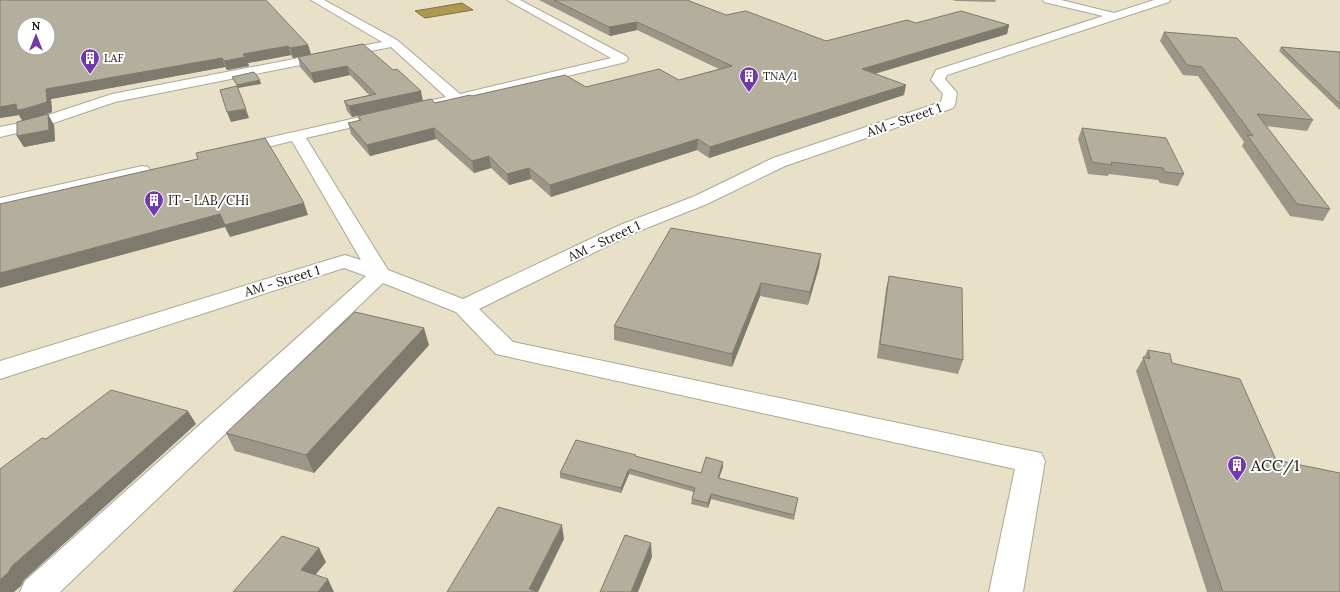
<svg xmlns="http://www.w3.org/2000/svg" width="1340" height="592" viewBox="0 0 1340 592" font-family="Lora,serif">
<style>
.built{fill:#e8e0c7;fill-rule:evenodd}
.water{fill:#af9851;stroke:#82713e}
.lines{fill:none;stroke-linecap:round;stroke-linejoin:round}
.minor-casing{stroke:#aca796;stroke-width:2}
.minor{fill:#fff;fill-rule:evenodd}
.wall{fill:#9b9687}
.shaded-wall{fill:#7e7a6e}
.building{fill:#b4ae9d;stroke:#7e7a6e;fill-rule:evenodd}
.labels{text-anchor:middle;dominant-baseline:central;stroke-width:4;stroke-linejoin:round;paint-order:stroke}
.far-poi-label{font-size:11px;fill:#191610;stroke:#fff;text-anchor:start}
.street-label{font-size:13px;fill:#191610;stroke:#fff}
.poi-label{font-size:13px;fill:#191610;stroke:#fff;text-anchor:start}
.near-poi-label{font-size:16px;fill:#191610;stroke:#fff;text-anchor:start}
</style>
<rect width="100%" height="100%" fill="#f1ecda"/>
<path class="built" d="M0,0H1340V592H0ZM24,24H48V48H24Z"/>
<path class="water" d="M462,3L473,10L425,18L415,11Z"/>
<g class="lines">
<defs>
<g id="minor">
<path d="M311,0H324L397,40L460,94L611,58L507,0H520L626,56L628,59L626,62L429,109L424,108L422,105L424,102L446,97L391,47L115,102L39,128L0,137V127L30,121L112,94L382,42Z"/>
<path d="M1043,0H1061L1114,13L1154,0H1170L1169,2L947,75L945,79L957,93L955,105L953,108L785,166L707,204L634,233L479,309L513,342L1041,453L1045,461L1023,592H989L1015,469L496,354L456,312L383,283L60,592H20L25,581L366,276L344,268L0,379V361L338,257L345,255L361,260L292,141L238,154L232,152L230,149L232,146L378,113L383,114L385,117L383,120L306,138L388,270L463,299L620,225L695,196L773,158L941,102L943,94L931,80L936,70L1103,16L1044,2Z"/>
<path d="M142,166L148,167L151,171L148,175L0,210V198Z"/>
</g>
</defs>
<use href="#minor" class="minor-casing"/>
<use href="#minor" class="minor"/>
</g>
<g class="wall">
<path d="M0,0L308,45L311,54L293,58L291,55L248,63L249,66L227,70L225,67L51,99L52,112L41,116L54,125L55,141L24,147L17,136L22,121L19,115L0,118Z"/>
<path d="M539,0H687L726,15L826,41L916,23L1009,25L1007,34L875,74L904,95L709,158L697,150L551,197L531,179L509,185L491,168L474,173L436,139L370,156L351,134L348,123L359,121L358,116L472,96L679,80L719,69L637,30L610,36Z"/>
<path d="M952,0H996L995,2L956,1Z"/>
<path d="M1164,32L1313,120L1307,131L1266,126L1330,209L1323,221L1290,216L1242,146L1244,142L1198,76L1183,75L1160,41Z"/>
<path d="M363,44L423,101L352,117L347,111L344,101L369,95L350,75L314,83L300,67L298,57Z"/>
<path d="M1281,47L1340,52V110L1279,51Z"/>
<path d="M1082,128L1184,174L1178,186L1160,183L1158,180L1109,174L1108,176L1088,174L1078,139Z"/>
<path d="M821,254L819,267L808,305L760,296L732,367L614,340V326Z"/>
<path d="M889,276L963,360L958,374L877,358L886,289Z"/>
<path d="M429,345L314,473L235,451L226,433Z"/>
<path d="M1148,350L1276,460L1340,592H1207L1136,371Z"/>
<path d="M636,456L701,473L723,467L719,478L797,503L794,520L711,499L708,508L691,504L692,499L694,492L629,474L621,493L560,478V473Z"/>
</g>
<g class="shaded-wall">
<path d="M637,22V30L610,36L609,27Z"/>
<path d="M1009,25L1007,34L860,78L862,69Z"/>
<path d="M308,45L311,54L293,58L290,48Z"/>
<path d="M288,46L291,55L248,63L249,66L227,70L224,61L243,54Z"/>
<path d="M222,58L225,67L51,99L52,112L30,120L23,121L19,115L0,118V107L16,104L46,89Z"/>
<path d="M347,66L350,75L314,83L311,73Z"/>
<path d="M260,80L261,84L238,88L237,85Z"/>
<path d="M906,85L904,95L709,158L710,147Z"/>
<path d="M421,91L423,101L352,117L349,106Z"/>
<path d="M246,109L249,118L231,122L227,112Z"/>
<path d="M48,114L54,125L55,141L24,147L17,136Z"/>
<path d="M434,128L436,139L370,156L367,145Z"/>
<path d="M698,139L697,150L551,197L550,185Z"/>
<path d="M489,156L491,168L474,173L472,161Z"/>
<path d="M529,168L531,179L509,185L507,174Z"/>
<path d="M304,203L308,215L230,237L225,227L0,288V273L220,214Z"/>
<path d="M821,254L819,267L808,305L810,292Z"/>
<path d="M761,283L760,296L732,367V354Z"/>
<path d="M424,328L429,345L314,473L306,455Z"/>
<path d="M188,411L196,424L24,580L21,586L14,592H0V580L12,566Z"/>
<path d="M723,462V467L717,483L718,478Z"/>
<path d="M629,469V474L621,493V488Z"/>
<path d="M711,494V499L708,508V503Z"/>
<path d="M562,525L564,539L538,592L529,589Z"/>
<path d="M651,543L652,557L638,592H631Z"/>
<path d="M319,548L326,562L308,584L301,570Z"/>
<path d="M328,579L334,592H318Z"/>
</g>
<g class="building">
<path d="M0,0H266L308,45L290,48L288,46L243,54L245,57L224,61L222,58L46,89L47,102L24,109L17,110L16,104L0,107ZM24,24H48V48H24Z"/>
<path d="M554,0H687L726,15L746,11L826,41L907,20L916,23L961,11L1009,25L862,69L906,85L710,147L698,139L550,185L529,168L507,174L489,156L472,161L434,128L367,145L348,123L361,120L358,116L431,99L435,103L470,95L472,96L565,75L586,87L659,69L679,80L732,66L637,22L609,27Z"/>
<path d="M1164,32L1237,38L1313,120L1257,114L1330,209L1297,204L1247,135L1253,136L1202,67L1187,65Z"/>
<path d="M363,44L393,70L397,69L421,91L349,106L344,101L376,94L347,66L311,73L298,57Z"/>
<path d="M1281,47L1340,52V104Z"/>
<path d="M254,72L260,80L237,85L232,77Z"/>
<path d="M237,86L246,109L227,112L220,90Z"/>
<path d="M48,114L49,130L17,136V122Z"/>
<path d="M1082,128L1166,138L1184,174L1165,172L1163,168L1111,162L1112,165L1092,162Z"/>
<path d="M265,138L304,203L225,225L220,214L0,273V204L198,159L196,153Z"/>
<path d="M671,228L821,254L810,292L761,283L732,354L614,326Z"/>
<path d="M889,276L962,288L963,360L880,344Z"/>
<path d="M355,312L424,328L306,455L226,433Z"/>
<path d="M1148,350L1170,354L1172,363L1240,379L1276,460L1340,473V592H1223L1143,357L1150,359Z"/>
<path d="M111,390L188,411L12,566L8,573L0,580V469L42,438L46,439Z"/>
<path d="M576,440L636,455L635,456L701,473L706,457L723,462L718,478L798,498L794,515L711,494L708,503L692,499L695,488L629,469L621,488L560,473Z"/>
<path d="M498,507L562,525L529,589L537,592H447Z"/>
<path d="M625,535L651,543L631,592H600Z"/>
<path d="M282,536L319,548L301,570L328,579L318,592H233Z"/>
</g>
<defs>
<symbol id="building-pin" viewBox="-11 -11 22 30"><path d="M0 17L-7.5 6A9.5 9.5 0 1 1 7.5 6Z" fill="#7139af" stroke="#fff"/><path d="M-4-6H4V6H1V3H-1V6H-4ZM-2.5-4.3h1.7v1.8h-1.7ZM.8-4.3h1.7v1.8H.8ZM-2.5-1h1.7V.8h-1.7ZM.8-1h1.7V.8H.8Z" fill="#fff"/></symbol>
</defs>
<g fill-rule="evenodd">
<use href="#building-pin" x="79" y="47" width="22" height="30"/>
<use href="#building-pin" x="738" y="65" width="22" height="30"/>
<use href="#building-pin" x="143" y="189" width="22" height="30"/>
<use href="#building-pin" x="1226" y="454" width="22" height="30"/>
</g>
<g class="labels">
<g class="far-poi-label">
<text x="104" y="58">LAF</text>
<text x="763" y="76">TNA/1</text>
</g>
<g class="street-label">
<text transform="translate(904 120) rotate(-19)">AM - Street 1</text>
<text transform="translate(604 241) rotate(-25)">AM - Street 1</text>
<text transform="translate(282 281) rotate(-17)">AM - Street 1</text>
</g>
<g class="poi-label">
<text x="168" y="200">IT - LAB/CHi</text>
</g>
<g class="near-poi-label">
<text x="1251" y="465">ACC/1</text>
</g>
</g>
<g transform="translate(36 36)"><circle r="19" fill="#ffffff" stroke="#a3a29f"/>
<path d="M0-3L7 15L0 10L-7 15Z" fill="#7139af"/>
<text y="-6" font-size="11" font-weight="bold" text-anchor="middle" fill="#191610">N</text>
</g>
</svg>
